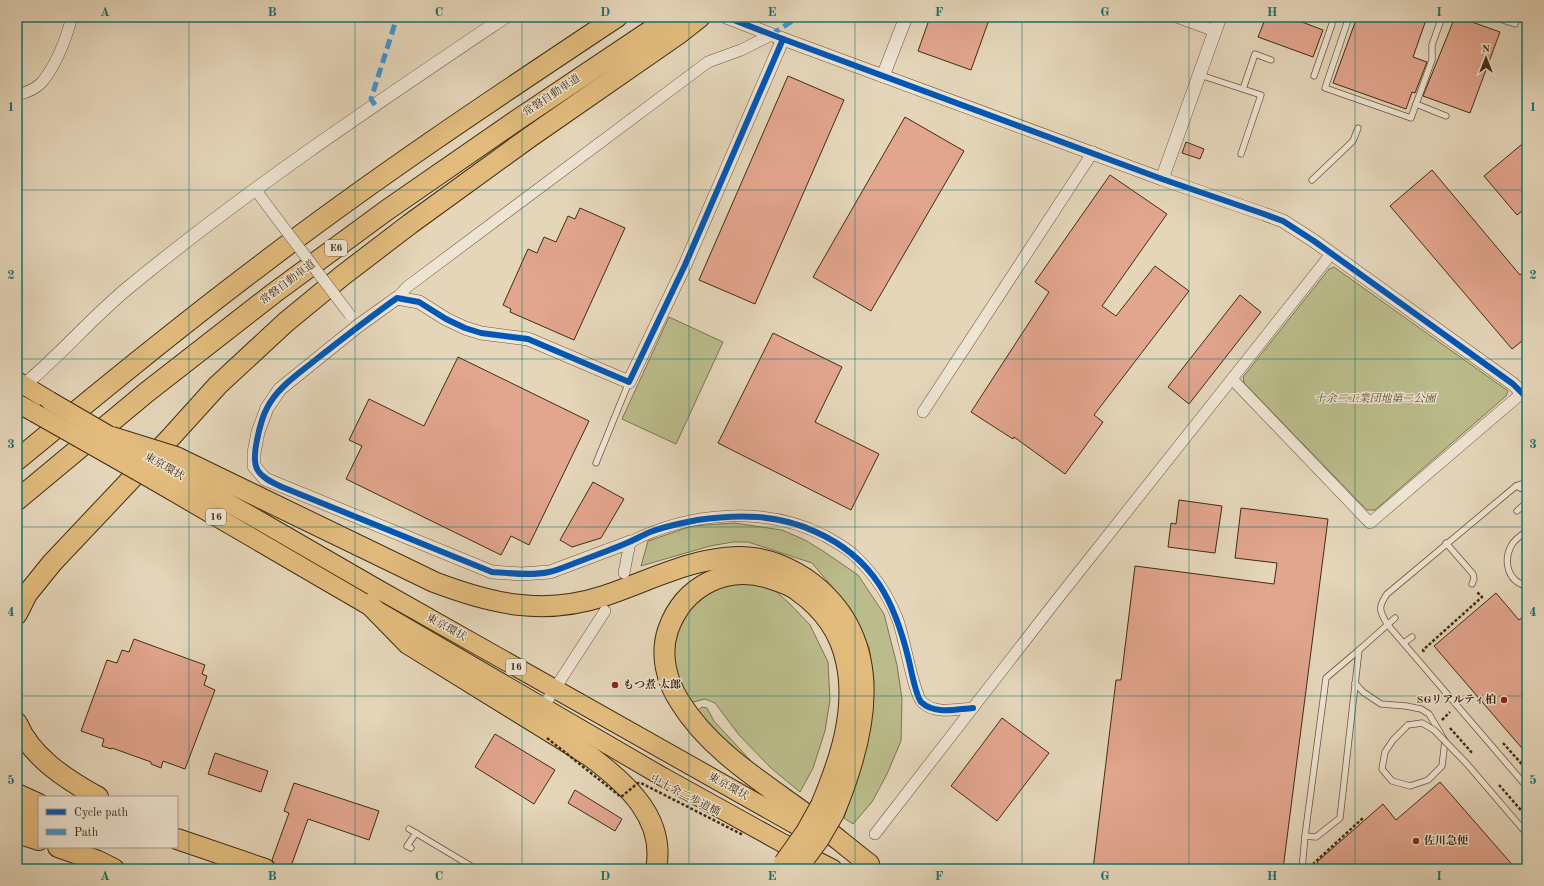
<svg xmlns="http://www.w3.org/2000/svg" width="1544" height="886" viewBox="0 0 1544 886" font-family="'Old Standard TT','Noto Serif JP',serif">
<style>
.green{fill:#bbbc8b;stroke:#7e744f}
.building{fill:#e2a58e;stroke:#402c13}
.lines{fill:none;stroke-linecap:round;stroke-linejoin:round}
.service-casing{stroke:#69563d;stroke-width:7}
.minor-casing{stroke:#69563d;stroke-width:12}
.tertiary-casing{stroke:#69563d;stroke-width:14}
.trunk-casing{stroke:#402c13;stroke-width:20}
.motorway-casing{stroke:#402c13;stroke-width:22}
.path{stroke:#402c13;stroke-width:2.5;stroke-dasharray:3 2;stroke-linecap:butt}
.service{stroke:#eee4d2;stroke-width:5.5}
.minor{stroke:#eee4d2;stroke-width:11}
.tertiary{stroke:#eee4d2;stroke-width:13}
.trunk{stroke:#e2bb7d;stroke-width:18}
.motorway{stroke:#e2bb7d;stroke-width:20}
.service-bridge-casing{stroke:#69563d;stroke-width:7;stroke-linecap:butt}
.minor-bridge-casing{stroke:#69563d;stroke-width:12;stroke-linecap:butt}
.trunk-bridge-casing{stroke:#402c13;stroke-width:20;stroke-linecap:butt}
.motorway-bridge-casing{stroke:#402c13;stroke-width:22;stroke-linecap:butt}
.path-bridge{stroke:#402c13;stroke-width:2.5;stroke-dasharray:3 2;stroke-linecap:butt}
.service-bridge{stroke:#eee4d2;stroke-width:5.5}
.minor-bridge{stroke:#eee4d2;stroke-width:11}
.trunk-bridge{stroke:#e2bb7d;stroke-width:18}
.motorway-bridge{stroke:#e2bb7d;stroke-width:20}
.quiet{stroke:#3f96d3;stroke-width:5;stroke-dasharray:10 5;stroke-linecap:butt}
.cycleway-casing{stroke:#eee4d2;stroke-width:8}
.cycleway{stroke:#0057b8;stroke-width:6}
.grid{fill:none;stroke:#0f766e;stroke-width:1;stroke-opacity:0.55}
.poi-dot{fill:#8f2418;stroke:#eee4d2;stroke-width:1.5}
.labels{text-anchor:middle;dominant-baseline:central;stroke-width:3;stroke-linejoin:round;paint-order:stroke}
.shield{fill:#eee4d2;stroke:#74634c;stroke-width:1}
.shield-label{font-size:10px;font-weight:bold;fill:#402c13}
.street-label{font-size:11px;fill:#402c13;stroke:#eee4d2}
.park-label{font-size:11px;font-style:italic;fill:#59492b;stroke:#eee4d2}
.poi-label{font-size:11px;font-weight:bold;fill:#402c13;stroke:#eee4d2;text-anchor:start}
.neatline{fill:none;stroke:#0f766e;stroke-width:1.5}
.grid-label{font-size:13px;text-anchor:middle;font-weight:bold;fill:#0f766e}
</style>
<rect width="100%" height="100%" fill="#e5d6ba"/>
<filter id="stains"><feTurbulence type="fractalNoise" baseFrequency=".005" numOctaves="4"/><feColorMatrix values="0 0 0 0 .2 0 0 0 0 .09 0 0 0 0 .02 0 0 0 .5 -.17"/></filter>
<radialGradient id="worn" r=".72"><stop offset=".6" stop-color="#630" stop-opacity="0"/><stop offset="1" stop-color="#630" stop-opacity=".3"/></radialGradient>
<g class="green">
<path d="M1334,267L1508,391L1506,396L1375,510H1367L1244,383L1243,377L1329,269Z"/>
<path d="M669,317L723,342L676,444L622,419Z"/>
<path d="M734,523L782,530L805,540L823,551L858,575L884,614L897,665L902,699L901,741L887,774L872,802L853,824L844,818L863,757L874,682L869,647L854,619L833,588L812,563L748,542H733L710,546L641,566L648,541L692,526Z"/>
<path d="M741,581L772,588L790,604L810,625L828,662L830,700L825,731L813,768L800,792L771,768L739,735L715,703L705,699L689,703L676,679L672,653L673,630L690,604L711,588Z"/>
<path d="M702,707L707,708L714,721L763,774L759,776L695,712Z"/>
</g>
<g class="building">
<path d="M930,17H990L971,70L918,51Z"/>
<path d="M1266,17H1289L1323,30L1313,57L1258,37Z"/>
<path d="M1357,17H1427L1413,57L1427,62L1415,93L1412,92L1406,109L1333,83Z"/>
<path d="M1455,17H1458L1500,32L1470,113L1423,96Z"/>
<path d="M788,76L844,100L755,304L699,280Z"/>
<path d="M905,117L964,151L871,311L813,277Z"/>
<path d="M1527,140V207L1517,215L1484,176Z"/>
<path d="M1186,142L1204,149L1200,159L1182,153Z"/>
<path d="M1432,170L1520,275L1527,269V337L1512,349L1390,206Z"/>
<path d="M1110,175L1167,214L1102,306L1116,316L1155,266L1189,291L1094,415L1103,422L1065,474L1014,437L1013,439L971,412L1049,292L1035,282Z"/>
<path d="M580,208L625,228L574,340L510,312L511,309L503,305L528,249L537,253L544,237L556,242L568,216L575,219Z"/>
<path d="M1240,295L1261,312L1189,404L1168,387Z"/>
<path d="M773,333L842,367L815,422L879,454L851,510L718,443Z"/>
<path d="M458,357L589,421L529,545L511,536L501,555L346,479L362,446L349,440L369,399L424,426Z"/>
<path d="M593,482L624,499L601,538L572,547L560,540Z"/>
<path d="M1179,500L1222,506L1215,553L1168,547L1171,523L1176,524Z"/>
<path d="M1241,508L1328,519L1283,869H1093L1116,680H1121L1135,566L1274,584L1277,563L1235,558Z"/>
<path d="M1496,593L1519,620L1527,614V754L1434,646Z"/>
<path d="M134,639L205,665L202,674L207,676L204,685L215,690L185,769L163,761L161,768L151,764V762L112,748L111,749L102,746L104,739L81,731L107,660L117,663L122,650L129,652Z"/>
<path d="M1002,718L1049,753L997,821L951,786Z"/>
<path d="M495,734L555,770L534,804L475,767Z"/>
<path d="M215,753L268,771L261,792L208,774Z"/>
<path d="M1440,782L1516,869H1323L1317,862L1383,804L1396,820Z"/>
<path d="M294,783L379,811L369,840L308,819L290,869H276V866L272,860L289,813L284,811Z"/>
<path d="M575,790L622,819L615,831L568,803Z"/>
</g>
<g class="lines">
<defs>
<g id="service">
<path d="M1349,17L1325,88L1411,118L1432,60V45L1442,17"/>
<path d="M1494,17L1515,24L1517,17"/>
<path d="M1200,75L1261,95L1241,154"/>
<path d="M1314,76L1332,24"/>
<path d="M1243,89L1255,54L1271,60"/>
<path d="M1416,104L1446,116"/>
<path d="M1312,180L1353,141L1358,128"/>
<path d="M596,463L629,382"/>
<path d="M1527,482L1516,486L1387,594C1378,607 1379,610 1387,624L1527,787"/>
<path d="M1516,486L1527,491"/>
<path d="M1517,511L1527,502"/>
<path d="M1527,531C1521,535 1514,540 1511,546C1503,562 1508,582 1527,586"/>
<path d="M1446,543L1473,574L1474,579L1472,584"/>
<path d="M1404,643L1412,637"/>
<path d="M1355,683L1363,692L1381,704L1406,706L1421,709L1429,714L1445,741L1442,766L1428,780L1410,786L1392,781L1382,769L1385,752L1393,740L1408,725"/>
<path d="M409,829L476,869"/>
<path d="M1305,836L1316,837L1340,818L1359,650"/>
<path d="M411,848L407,846L416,833"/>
<path d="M1302,869L1305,836L1326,678L1359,650L1395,618"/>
</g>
<g id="minor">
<path d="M1177,17L1215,31"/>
<path d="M17,95C25,93 36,89 42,82C57,64 66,39 72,17"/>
<path d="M255,189L269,208"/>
<path d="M397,298L407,287L708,62L741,50L771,35"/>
<path d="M1232,379L1370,523L1522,393"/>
<path d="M923,412L1093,152"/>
<path d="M624,573L630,542C689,512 765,505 825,536C835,542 847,548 855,556C873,573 888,595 897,618C904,634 913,693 922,702C935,715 956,709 973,708"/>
<path d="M543,707L605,611"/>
<path d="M875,834L1059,597L1331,254"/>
</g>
<g id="tertiary">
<path d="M726,17L783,39L1162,179L1264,214L1283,221L1314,241L1513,384L1527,398"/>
<path d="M883,76L906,17"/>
<path d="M1162,179L1220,17"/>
<path d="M18,390C57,359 90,319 129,287C248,189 377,103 505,17"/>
<path d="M630,542L550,572L521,574L492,572L265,479L254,466V453L258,432L267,408L280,389L358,326L397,298L419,302L446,319L465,328L481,333L528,339L629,382L685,265L783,39"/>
</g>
<g id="trunk">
<path d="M17,381L50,401"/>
<path d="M17,403L35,413"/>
<path d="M165,468L255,518L376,588L819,838"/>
<path d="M153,480L663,777L786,845L833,869"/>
</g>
<g id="motorway">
<path d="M176,457L434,582C492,604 543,616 604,596C649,581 690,558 738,557C764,556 792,568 813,584C888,644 866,736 834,813"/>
<path d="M17,460C96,395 175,330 257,268C373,179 495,98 617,17"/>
<path d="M17,500L147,392L274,293L387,210L517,120L671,17"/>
<path d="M369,604L408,644L591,757C627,784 666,819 656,869"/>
<path d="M17,614L27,594L52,563L171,437L218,385L286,322L342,276L410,224L530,137L677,35L700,17"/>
<path d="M17,723C31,757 67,780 98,797"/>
<path d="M17,794L39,804"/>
<path d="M821,805C840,760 857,710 846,661C840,632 822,608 798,591C791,585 781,582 772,579C727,564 684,585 668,630C660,654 666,681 680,702C709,749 759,780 803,812C826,829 847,847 869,864"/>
<path d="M17,812L39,825"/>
<path d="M17,833L39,840"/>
<path d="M177,839L265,869"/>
<path d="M58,847L98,861L114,869"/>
</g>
</defs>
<use href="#service" class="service-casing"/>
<use href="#minor" class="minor-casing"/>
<use href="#tertiary" class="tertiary-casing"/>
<use href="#trunk" class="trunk-casing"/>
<use href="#motorway" class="motorway-casing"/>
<g class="path">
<path d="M1424,652L1423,650L1482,597L1477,592"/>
<path d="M1442,720L1450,712"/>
<path d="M1450,728L1473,754"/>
<path d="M1503,743L1527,770"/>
<path d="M1499,785L1527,817"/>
<path d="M1316,869L1314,867V863L1363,818"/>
</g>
<use href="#service" class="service"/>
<use href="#minor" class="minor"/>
<use href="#tertiary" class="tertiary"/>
<use href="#trunk" class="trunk"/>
<use href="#motorway" class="motorway"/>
<defs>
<path id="service-bridge" d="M1408,725L1422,723L1434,730L1467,764L1527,834"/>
<path id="minor-bridge" d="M269,208L350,315"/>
<g id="trunk-bridge">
<path d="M50,401L165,468"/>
<path d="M35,413L153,480"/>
</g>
<g id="motorway-bridge">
<path d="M112,437L176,457"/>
<path d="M802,862L819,839L834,813"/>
<path d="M784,863L806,832L821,805"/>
</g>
</defs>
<use href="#service-bridge" class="service-bridge-casing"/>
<use href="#minor-bridge" class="minor-bridge-casing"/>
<use href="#trunk-bridge" class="trunk-bridge-casing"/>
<use href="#motorway-bridge" class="motorway-bridge-casing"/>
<path class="path-bridge" d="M547,738L621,797L638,783H641L743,835"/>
<use href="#service-bridge" class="service-bridge"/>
<use href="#minor-bridge" class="minor-bridge"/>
<use href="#trunk-bridge" class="trunk-bridge"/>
<use href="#motorway-bridge" class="motorway-bridge"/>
<g class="quiet">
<path d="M771,35L798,17"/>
<path d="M375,105L371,99L397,17"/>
</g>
<defs>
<g id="cycleway">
<path d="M726,17L783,39L1162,179L1264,214L1283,221L1314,241L1513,384L1527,398"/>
<path d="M783,39L685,265L629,382L528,339L481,333L465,328L446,319L419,302L397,298C369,318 342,339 314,361C297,375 277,388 267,408C262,417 259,430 257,440C251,469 256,475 282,487L492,572C510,573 531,576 549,572C558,570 567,566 575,563C593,556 611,550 629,542C636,539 643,535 650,532C665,526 682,523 697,520C738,514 778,514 816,532C874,558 895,602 909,661C911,670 916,696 921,702C935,715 956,709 973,708"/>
</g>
</defs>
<use href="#cycleway" class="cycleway-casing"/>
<use href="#cycleway" class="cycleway"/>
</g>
<path class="grid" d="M189,17V869M355,17V869M522,17V869M689,17V869M855,17V869M1022,17V869M1189,17V869M1355,17V869M17,190H1527M17,359H1527M17,527H1527M17,696H1527"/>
<g class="poi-dot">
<circle cx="615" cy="685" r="4"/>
<circle cx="1504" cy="700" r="4"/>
<circle cx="1416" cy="841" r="4"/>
</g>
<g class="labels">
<g class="shield">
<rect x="325" y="240" width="22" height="16" rx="3"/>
<rect x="206" y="509" width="20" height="16" rx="3"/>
<rect x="506" y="659" width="20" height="16" rx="3"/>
</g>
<g class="shield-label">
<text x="336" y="248">E6</text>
<text x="216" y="517">16</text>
<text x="516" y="667">16</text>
</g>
<g class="street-label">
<text transform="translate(552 96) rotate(-34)">常磐自動車道</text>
<text transform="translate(288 283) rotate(-37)">常磐自動車道</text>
<text transform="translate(164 467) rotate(30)">東京環状</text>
<text transform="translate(446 628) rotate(29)">東京環状</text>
<text transform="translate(728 787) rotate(29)">東京環状</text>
<text transform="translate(685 796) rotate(27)">中十余二歩道橋</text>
</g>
<g class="park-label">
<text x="1375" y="399">十余二工業団地第二公園</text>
</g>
<g class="poi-label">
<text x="623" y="685">もつ煮 太郎</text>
<text x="1496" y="700" text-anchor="end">SGリアルティ柏</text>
<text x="1424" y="841">佐川急便</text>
</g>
</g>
<rect width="1544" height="886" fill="none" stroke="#e5d6ba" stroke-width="44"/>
<rect x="38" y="796" width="140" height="52" fill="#eee4d2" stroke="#a89a86"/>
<rect x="46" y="809" width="20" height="6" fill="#0057b8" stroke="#a89a86"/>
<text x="74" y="816" font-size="12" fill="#402c13">Cycle path</text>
<rect x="46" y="829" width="20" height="6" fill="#3f96d3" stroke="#a89a86"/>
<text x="74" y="836" font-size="12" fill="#402c13">Path</text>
<g transform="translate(1486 58)" stroke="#eee4d2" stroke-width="3" paint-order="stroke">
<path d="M0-3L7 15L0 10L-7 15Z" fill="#402c13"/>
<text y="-6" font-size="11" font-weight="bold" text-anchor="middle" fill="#402c13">N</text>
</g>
<rect x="22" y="22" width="1500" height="842" class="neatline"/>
<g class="grid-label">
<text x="105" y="16">A</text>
<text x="272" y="16">B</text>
<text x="439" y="16">C</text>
<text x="605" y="16">D</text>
<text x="772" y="16">E</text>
<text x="939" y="16">F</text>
<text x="1105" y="16">G</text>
<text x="1272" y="16">H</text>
<text x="1439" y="16">I</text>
<text x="11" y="111">1</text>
<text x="1533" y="111">1</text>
<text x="11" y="279">2</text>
<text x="1533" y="279">2</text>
<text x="11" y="448">3</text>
<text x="1533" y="448">3</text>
<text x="11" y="616">4</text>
<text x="1533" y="616">4</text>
<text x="11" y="784">5</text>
<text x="1533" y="784">5</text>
<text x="105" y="880">A</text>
<text x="272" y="880">B</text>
<text x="439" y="880">C</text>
<text x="605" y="880">D</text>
<text x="772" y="880">E</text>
<text x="939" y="880">F</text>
<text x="1105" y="880">G</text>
<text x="1272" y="880">H</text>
<text x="1439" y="880">I</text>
</g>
<rect width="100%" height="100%" filter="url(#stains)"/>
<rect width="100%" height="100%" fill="url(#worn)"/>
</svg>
